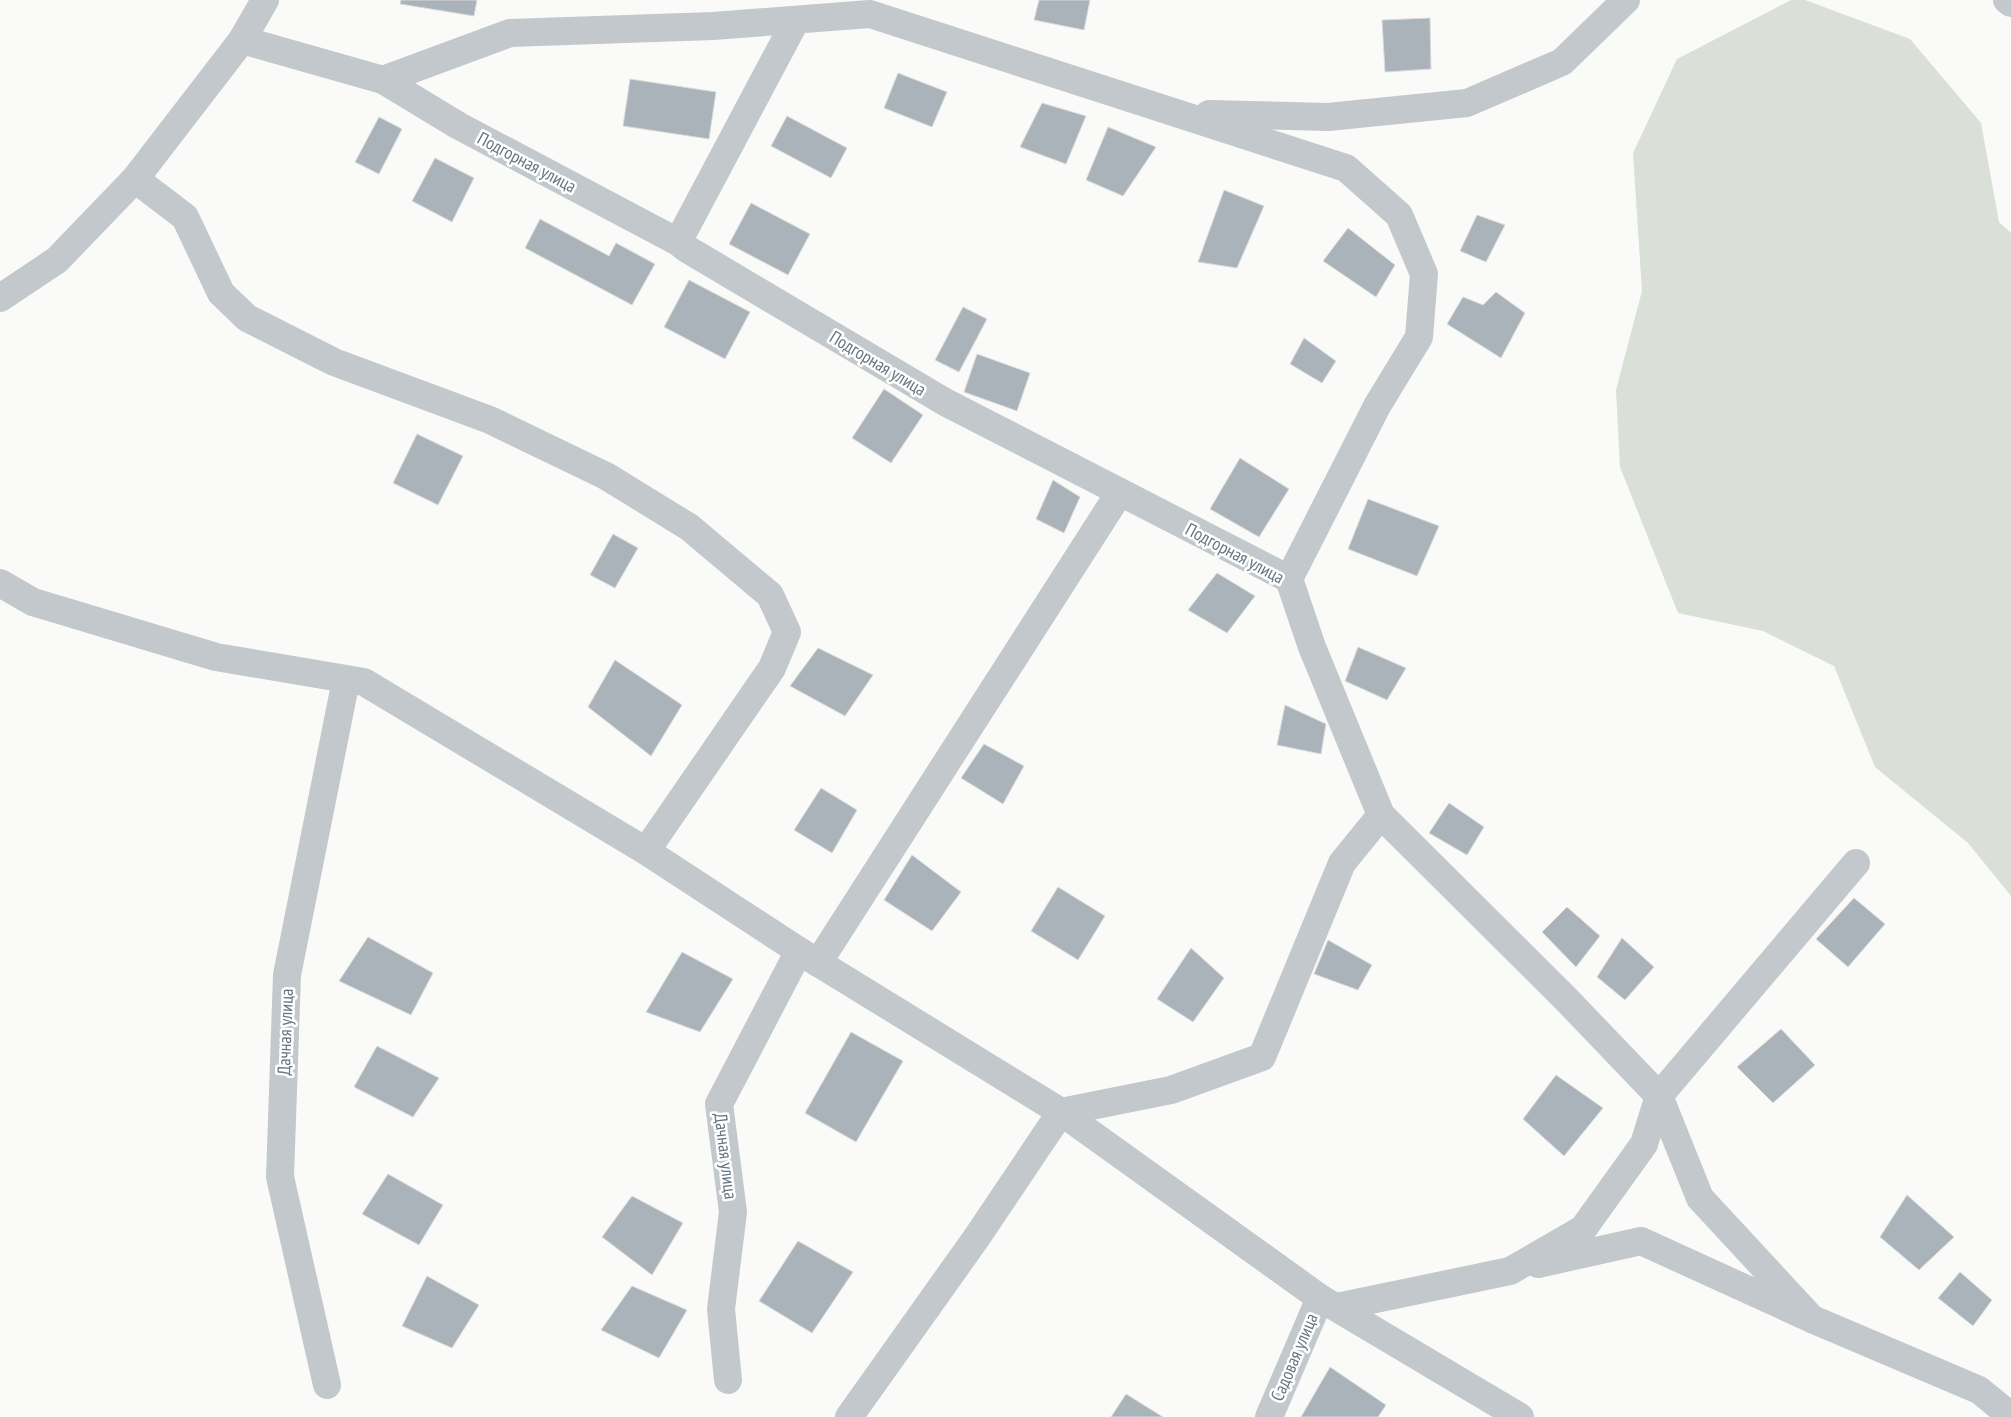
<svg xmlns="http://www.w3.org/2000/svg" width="2011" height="1417" viewBox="0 0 2011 1417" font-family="'PT Sans Narrow',sans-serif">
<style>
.green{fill:#dadfd7}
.building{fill:#aab3b9;stroke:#dcdcda}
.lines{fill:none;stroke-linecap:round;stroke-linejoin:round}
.minor{stroke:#c3c8cc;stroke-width:28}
.labels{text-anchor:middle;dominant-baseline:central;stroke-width:5;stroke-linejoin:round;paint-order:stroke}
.street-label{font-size:18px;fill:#657683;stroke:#fff}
</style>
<rect width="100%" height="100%" fill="#fafaf8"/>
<path class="green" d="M1791,0H1805L1910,39L1981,123L1999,222L2011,233V896L1968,843L1875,767L1834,666L1763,631L1678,613L1620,467L1616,390L1642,291L1633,153L1677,59Z"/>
<g class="building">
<path d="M401,0H477L474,16L400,4Z"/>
<path d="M1039,0H1090L1084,30L1034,20Z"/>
<path d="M1430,18L1431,69L1385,72L1382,20Z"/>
<path d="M898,73L947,92L932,127L884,108Z"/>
<path d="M630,79L716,92L709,139L623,126Z"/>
<path d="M1042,103L1086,116L1066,164L1020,147Z"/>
<path d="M787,116L847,148L831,178L771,146Z"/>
<path d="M379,117L402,129L379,174L355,162Z"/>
<path d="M1108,127L1156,147L1123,196L1086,180Z"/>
<path d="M435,158L474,178L452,222L412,201Z"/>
<path d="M1224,190L1264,206L1237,268L1198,262Z"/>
<path d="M751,203L810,234L788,275L729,244Z"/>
<path d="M1477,215L1505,225L1486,262L1460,251Z"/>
<path d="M540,219L609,256L616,243L655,264L632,305L525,248Z"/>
<path d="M1348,228L1395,265L1376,297L1323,261Z"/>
<path d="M689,280L750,312L725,359L664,327Z"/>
<path d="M1496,292L1525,313L1501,358L1447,324L1463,297L1483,305Z"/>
<path d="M963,307L987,319L959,372L935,360Z"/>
<path d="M1304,338L1336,361L1322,383L1290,364Z"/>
<path d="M977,354L1030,373L1017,411L964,392Z"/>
<path d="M884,389L923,415L891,463L852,438Z"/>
<path d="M417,434L463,456L438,505L393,483Z"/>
<path d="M1240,458L1289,489L1259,537L1210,509Z"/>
<path d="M1053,480L1080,497L1064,533L1036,519Z"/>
<path d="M1368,499L1439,526L1417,576L1348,549Z"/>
<path d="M613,534L638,548L615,588L590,575Z"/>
<path d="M1217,573L1255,596L1227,633L1188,610Z"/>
<path d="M1358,647L1406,668L1387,700L1345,681Z"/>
<path d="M818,648L873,675L845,716L790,686Z"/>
<path d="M615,660L682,705L651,756L588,707Z"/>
<path d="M1285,705L1326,724L1321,754L1277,745Z"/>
<path d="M984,744L1024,766L1003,804L961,778Z"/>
<path d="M821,788L857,810L832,853L794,830Z"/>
<path d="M1449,803L1484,827L1467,855L1429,833Z"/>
<path d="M912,855L961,892L932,931L884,900Z"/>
<path d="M1058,887L1105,916L1078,960L1031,931Z"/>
<path d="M1854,898L1885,924L1848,967L1816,939Z"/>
<path d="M1567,907L1600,936L1576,967L1542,932Z"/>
<path d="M368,937L433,973L411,1015L339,981Z"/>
<path d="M1622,938L1654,967L1625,1000L1597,977Z"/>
<path d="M1328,940L1372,965L1358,990L1314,974Z"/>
<path d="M1191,948L1224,978L1193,1022L1157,999Z"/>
<path d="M682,952L733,979L700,1032L646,1012Z"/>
<path d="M1781,1029L1815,1065L1773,1103L1737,1067Z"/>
<path d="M851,1032L903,1061L856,1142L805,1113Z"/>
<path d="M377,1046L439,1078L413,1117L354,1087Z"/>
<path d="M1556,1075L1603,1108L1564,1156L1523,1119Z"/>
<path d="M388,1174L443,1205L419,1245L362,1214Z"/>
<path d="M1907,1195L1954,1237L1919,1270L1880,1237Z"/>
<path d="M632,1196L683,1223L652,1275L602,1237Z"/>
<path d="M798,1241L853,1272L812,1333L759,1301Z"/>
<path d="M1960,1272L1992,1300L1973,1326L1938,1298Z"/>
<path d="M427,1276L479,1305L452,1348L402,1326Z"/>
<path d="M632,1286L687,1310L659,1358L601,1330Z"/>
<path d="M1330,1367L1386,1405L1378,1417H1301Z"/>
<path d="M1126,1394L1163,1417H1111Z"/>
</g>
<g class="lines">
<g class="minor">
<path d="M2007,0L2011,3"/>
<path d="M242,40L383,80L459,126L678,242L687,249L945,402L1289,579L1312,647L1381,815L1565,998L1659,1096L1644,1144L1583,1229L1510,1271L1337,1307"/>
<path d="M383,80L510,33L713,26L870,14L1346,168L1399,215L1424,274L1419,337L1377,406L1289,579"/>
<path d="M1209,114L1328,117L1467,103L1562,62L1626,0"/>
<path d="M135,179L185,217L221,293L247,318L334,362L490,420L606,476L689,527L770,595L787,632L772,668L646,851"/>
<path d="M678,242L796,20"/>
<path d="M0,298L57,260L135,179L242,40L265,0"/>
<path d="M0,583L33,602L216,657L364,682L646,851L799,951L1061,1112L1320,1298L1520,1417"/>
<path d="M818,963L1120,492"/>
<path d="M1538,1264L1641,1241L1812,1319L1979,1390L2011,1416"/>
<path d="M1812,1319L1700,1198L1659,1096L1856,863"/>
<path d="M728,1380L721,1309L733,1212L719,1104L799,951"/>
<path d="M327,1385L280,1177L287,975L346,680"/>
<path d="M849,1417L977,1237L1061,1112L1171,1090L1262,1057L1342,863L1381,815"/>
<path d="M1269,1417L1320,1298"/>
</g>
</g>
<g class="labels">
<g class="street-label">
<text transform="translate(527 162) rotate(28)">Подгорная улица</text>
<text transform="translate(878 363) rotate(31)">Подгорная улица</text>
<text transform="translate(1235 553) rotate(28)">Подгорная улица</text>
<text transform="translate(285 1032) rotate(-88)">Дачная улица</text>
<text transform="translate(726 1156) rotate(83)">Дачная улица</text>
<text transform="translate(1294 1357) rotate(-67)">Садовая улица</text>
</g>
</g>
</svg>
